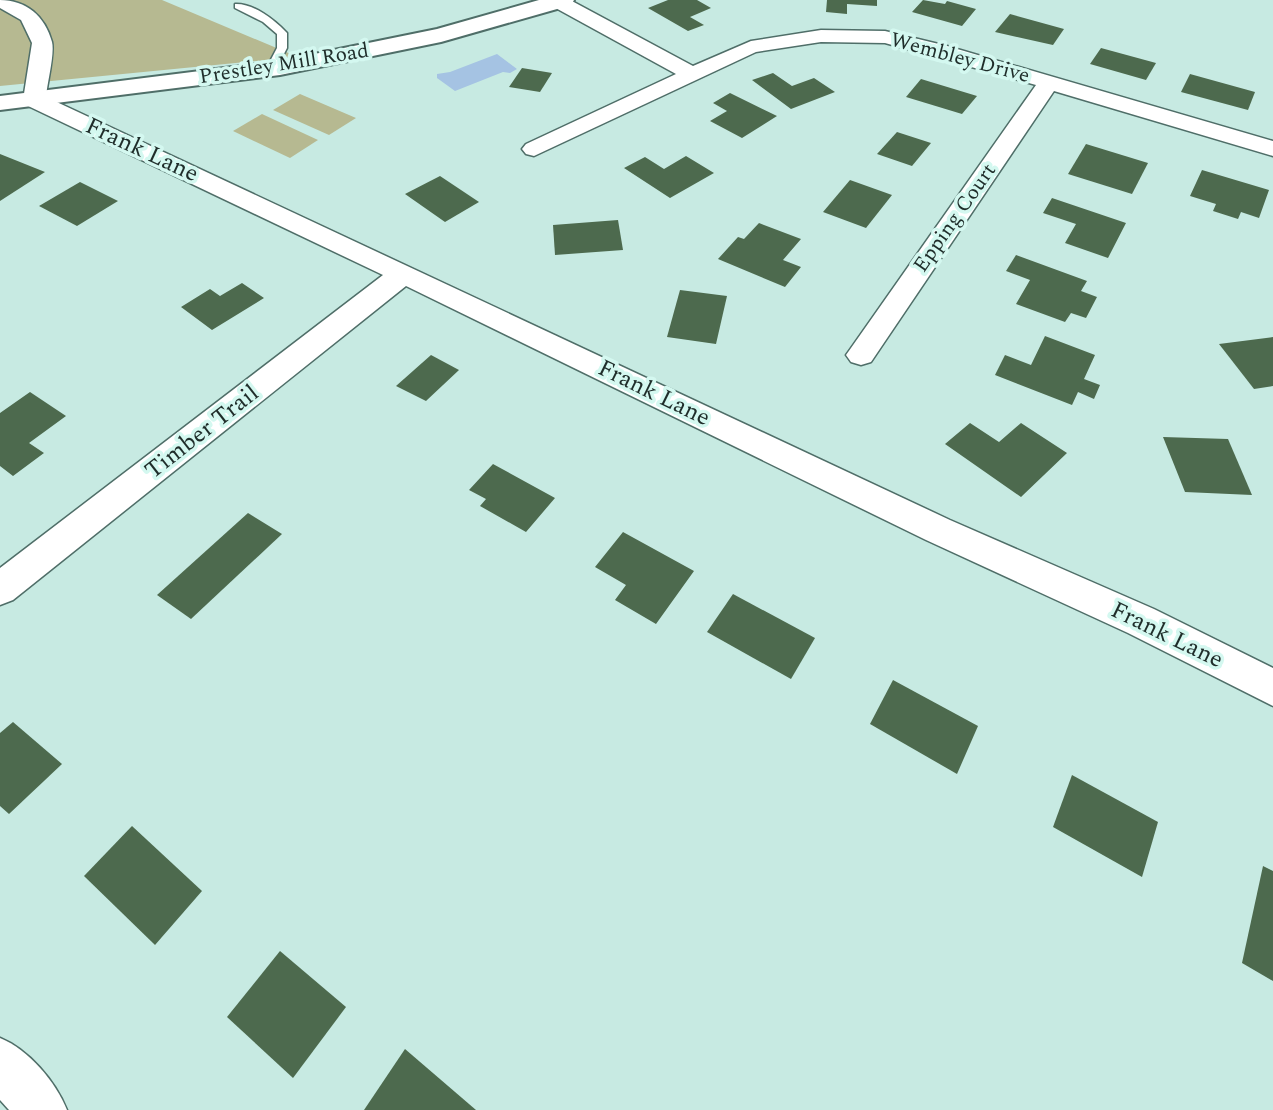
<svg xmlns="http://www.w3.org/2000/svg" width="1273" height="1110" viewBox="0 0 1273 1110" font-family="Spectral,serif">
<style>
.green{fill:#b6b991}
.water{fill:#a5c3e3}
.building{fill:#4d6a4e}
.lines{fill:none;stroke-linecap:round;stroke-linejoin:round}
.lane-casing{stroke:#4f6e68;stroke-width:3}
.street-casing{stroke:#4f6e68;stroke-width:3}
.secondary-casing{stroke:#4f6e68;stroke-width:4}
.lane{fill:#fff;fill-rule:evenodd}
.street{fill:#fff;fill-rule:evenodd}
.secondary{fill:#fff;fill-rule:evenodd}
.labels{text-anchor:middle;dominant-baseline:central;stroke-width:7;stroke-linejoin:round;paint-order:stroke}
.far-street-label{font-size:21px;fill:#1f2d2a;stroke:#d4f8f0}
.street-label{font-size:24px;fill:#1f2d2a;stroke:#d4f8f0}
</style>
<rect width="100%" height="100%" fill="#c7eae2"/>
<g class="green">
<path d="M0,0H162L298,57L0,86Z"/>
<path d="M300,94L356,118L329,135L273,110Z"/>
<path d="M262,114L318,140L290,158L233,131Z"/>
</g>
<path class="water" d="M497,54L517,69L510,73L503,72L455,91L437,78V74L450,72Z"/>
<g class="building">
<path d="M668,0H697L711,8L690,17L704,25L688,31L648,8Z"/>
<path d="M827,0H877V6L847,4V14L826,12Z"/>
<path d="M923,0L945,4L947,1L976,9L962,26L912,12Z"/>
<path d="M1010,14L1064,29L1053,45L995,32Z"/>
<path d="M1101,48L1156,63L1146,80L1090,64Z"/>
<path d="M522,68L552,73L540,92L509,87Z"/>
<path d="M773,73L792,86L814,78L835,92L791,109L752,80Z"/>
<path d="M1190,74L1255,92L1248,110L1181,92Z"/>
<path d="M921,79L977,96L962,114L906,97Z"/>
<path d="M730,93L777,116L742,138L710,121L727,111L713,103Z"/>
<path d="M897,132L931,143L912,166L877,154Z"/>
<path d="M1086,144L1148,163L1132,194L1068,174Z"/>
<path d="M0,154L45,172L0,201Z"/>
<path d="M686,156L714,173L670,198L624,168L645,157L664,169Z"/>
<path d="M1202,170L1269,190L1259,218L1241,212L1238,219L1213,211L1216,204L1190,196Z"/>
<path d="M440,176L479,202L445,222L405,194Z"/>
<path d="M850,180L892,195L866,228L823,212Z"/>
<path d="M80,182L118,201L77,226L39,206Z"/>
<path d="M1052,198L1126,223L1108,258L1065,243L1076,224L1043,213Z"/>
<path d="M618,220L623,250L555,255L553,225Z"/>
<path d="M759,223L801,239L783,260L801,267L785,287L718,259L738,237L744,239Z"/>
<path d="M1016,255L1087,281L1081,291L1097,297L1086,318L1071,313L1065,322L1016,304L1030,280L1006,271Z"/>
<path d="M242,283L264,298L212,330L181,307L210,289L220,296Z"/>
<path d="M680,290L727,296L716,344L667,337Z"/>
<path d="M1045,336L1095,355L1084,379L1100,385L1094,399L1078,392L1072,405L995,375L1005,355L1031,365Z"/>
<path d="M1273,337V386L1254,389L1219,344Z"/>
<path d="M431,355L459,370L426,401L396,386Z"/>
<path d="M30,392L66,416L29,443L44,453L13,476L0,466V413Z"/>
<path d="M970,423L999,442L1021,423L1067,453L1021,497L945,444Z"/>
<path d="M1163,437L1228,439L1252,495L1185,492Z"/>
<path d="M493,464L555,498L526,532L480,506L486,499L469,490Z"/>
<path d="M248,513L282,534L191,619L157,595Z"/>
<path d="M623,532L694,571L656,624L615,600L626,585L595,567Z"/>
<path d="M733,594L815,638L791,679L707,632Z"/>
<path d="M893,680L978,726L957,774L870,724Z"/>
<path d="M13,722L62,764L9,814L0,806V733Z"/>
<path d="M1072,775L1158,822L1142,877L1053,827Z"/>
<path d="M132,826L202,891L155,945L84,876Z"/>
<path d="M1263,866L1273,871V981L1242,963Z"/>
<path d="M280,951L346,1007L293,1078L227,1017Z"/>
<path d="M405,1049L476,1110H364Z"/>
</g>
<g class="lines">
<defs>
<path id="lane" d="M235,4C253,3 275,20 287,33V48L275,71L266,69L277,48V34L263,22L235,8Z"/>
<g id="street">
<path d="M0,0C26,0 45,16 52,42C55,54 47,83 46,97L950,520L1154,609L1273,668V706L1128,633L926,540L406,286L13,600L0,605V568L383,275L26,105L23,100L32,43L21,20L0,8Z"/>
<path d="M551,0H570L693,66L751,41L821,30L885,31L947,46L1273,141V156L1054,91L871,362L861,365L851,362L846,355L851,348L1036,85L885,43L821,42L756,52L534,156L526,154L522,149L526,144L676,74L552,6Z"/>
<path d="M0,1038C29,1050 55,1081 67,1110H9L0,1100Z"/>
</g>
<path id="secondary" d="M539,0H574L571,5L441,42L280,75L0,110V96L280,61L437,29Z"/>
</defs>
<use href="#lane" class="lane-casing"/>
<use href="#street" class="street-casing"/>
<use href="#secondary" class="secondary-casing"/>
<use href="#lane" class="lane"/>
<use href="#street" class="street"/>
<use href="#secondary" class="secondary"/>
</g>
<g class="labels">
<g class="far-street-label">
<text transform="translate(960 58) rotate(15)">Wembley Drive</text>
<text transform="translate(284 64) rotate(-9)">Prestley Mill Road</text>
<text transform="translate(955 218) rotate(-55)">Epping Court</text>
</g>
<g class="street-label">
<text transform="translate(142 150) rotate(25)">Frank Lane</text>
<text transform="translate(654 393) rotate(26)">Frank Lane</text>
<text transform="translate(202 432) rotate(-38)">Timber Trail</text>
<text transform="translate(1167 635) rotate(26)">Frank Lane</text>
</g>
</g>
</svg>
